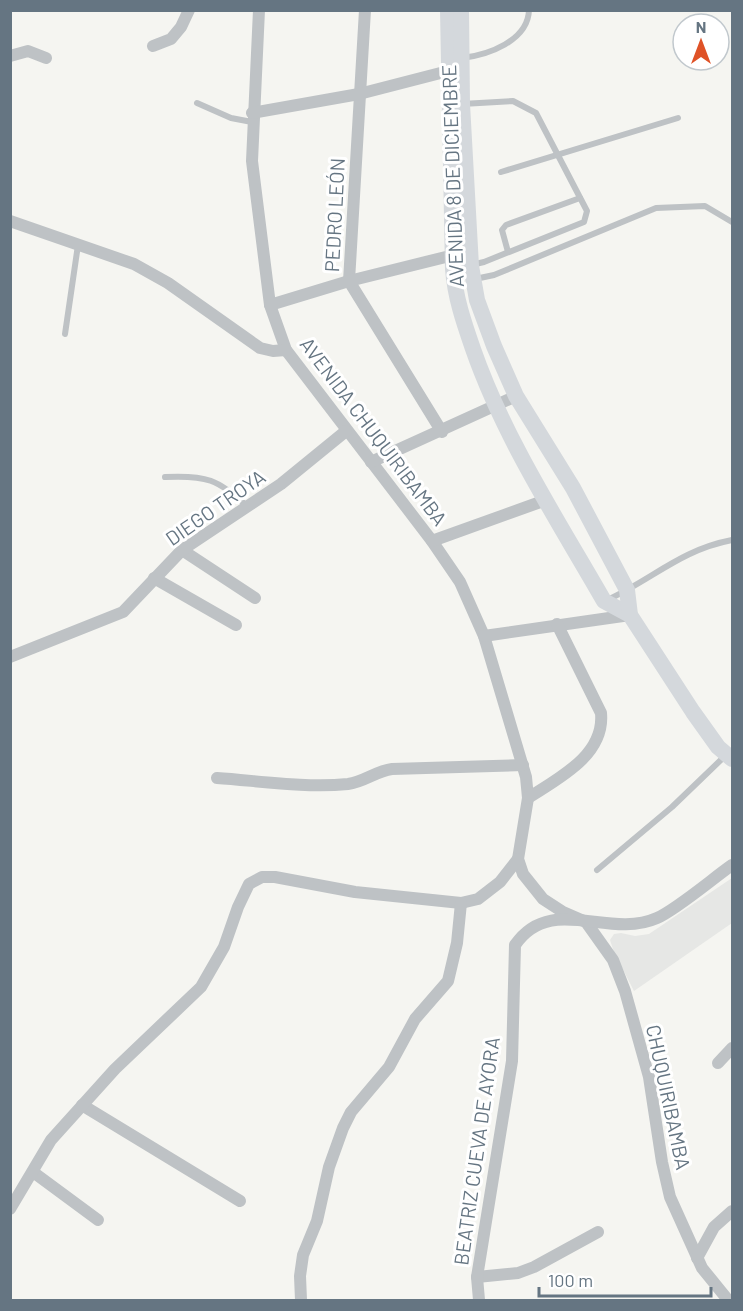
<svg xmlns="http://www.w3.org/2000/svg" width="743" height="1311" viewBox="0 0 743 1311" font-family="Barlow,sans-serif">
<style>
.built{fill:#e6e7e5}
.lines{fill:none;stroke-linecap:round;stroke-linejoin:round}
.lane{stroke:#bec2c5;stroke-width:6}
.street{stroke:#bec2c5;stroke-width:12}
.secondary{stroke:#d4d8dc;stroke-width:16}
.labels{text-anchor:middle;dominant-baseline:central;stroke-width:6;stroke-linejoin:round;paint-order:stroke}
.street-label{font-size:20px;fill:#657582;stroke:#fff}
</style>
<rect width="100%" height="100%" fill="#f5f5f1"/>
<path class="built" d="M732,878V923L634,991L614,952L610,940L614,934L621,933L635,936L649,934Z"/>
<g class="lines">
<g class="lane">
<path d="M462,58C488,55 528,41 529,10"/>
<path d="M197,103L231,118L252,122"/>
<path d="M501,172L678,118"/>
<path d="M508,252L502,230L506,225L580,198"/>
<path d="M454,269L484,262L584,222L587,211L536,113L513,101L462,104"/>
<path d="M475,279L494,275L656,208L705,206L732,222"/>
<path d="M65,334L78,245"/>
<path d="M165,477C206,475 218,479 248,507"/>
<path d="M607,600C653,579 680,550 732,540"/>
<path d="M597,870L672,807L726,755"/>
</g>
<g class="street">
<path d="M259,10L252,161L270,305L286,350L432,541L460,582L484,636L526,777L528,798L518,859L523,874L543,899L563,912L586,922L613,960L625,991L649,1077L662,1162L670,1197L702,1268L728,1300"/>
<path d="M365,10L349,281L442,432"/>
<path d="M153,46L171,39L181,27L189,10"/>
<path d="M10,56L28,51L46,58"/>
<path d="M252,113L359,94L456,69"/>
<path d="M10,221L134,264L168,283L260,348L273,351L286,350"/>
<path d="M270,305L349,281L470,251"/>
<path d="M371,462L516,396"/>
<path d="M432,541L546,500"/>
<path d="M182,550L255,598"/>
<path d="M154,578L236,625"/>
<path d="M484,636L630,615"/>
<path d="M10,657L123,612L182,550L281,484L346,431"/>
<path d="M217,778C260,781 305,788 348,784C364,782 376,771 392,769L523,765"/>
<path d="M528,798C559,778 605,755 601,713L557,624"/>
<path d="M718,1063L732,1048"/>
<path d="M82,1105L240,1201"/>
<path d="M33,1172L98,1220"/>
<path d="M10,1209L51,1140L115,1069L201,987L224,947L238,907L249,884L262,877H275L355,892L461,903L478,899L500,882L518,859"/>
<path d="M697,1258L714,1227L732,1211"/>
<path d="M477,1277L518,1273L534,1267L598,1232"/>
<path d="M301,1300L300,1276L303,1255L317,1221L329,1167L343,1128L351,1112L389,1067L415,1019L448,981L457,943L461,903"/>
<path d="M479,1300L477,1277L512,1061L515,945C551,893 608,940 657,918C677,909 712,879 732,865"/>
</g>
<g class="secondary">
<path d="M448,10L453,269C455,297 464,323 473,349C504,438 557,519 604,601L630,615"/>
<path d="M461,10L462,104L471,266L477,300L494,346L516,396L573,488L627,590L630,615L693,712L718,747L732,759"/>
</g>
</g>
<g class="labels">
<g class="street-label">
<text transform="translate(452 176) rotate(-92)">AVENIDA 8 DE DICIEMBRE</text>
<text transform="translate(334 215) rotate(-87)">PEDRO LEÓN</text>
<text transform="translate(374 431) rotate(53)">AVENIDA CHUQUIRIBAMBA</text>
<text transform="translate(215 507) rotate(-35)">DIEGO TROYA</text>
<text transform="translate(669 1097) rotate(78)">CHUQUIRIBAMBA</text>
<text transform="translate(476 1151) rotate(-82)">BEATRIZ CUEVA DE AYORA</text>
</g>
</g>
<rect width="743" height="1311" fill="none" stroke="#657582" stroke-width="24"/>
<g transform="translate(701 42)"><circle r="28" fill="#ffffff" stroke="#c1c8cd" stroke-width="1.5"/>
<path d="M0-4.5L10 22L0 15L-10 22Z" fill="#df5227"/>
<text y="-9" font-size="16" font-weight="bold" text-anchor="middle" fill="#657582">N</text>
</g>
<path d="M539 1287v9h172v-9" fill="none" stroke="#657582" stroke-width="3"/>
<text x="548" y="1287" font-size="18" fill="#657582" stroke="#ffffff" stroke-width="4.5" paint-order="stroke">100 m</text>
</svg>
